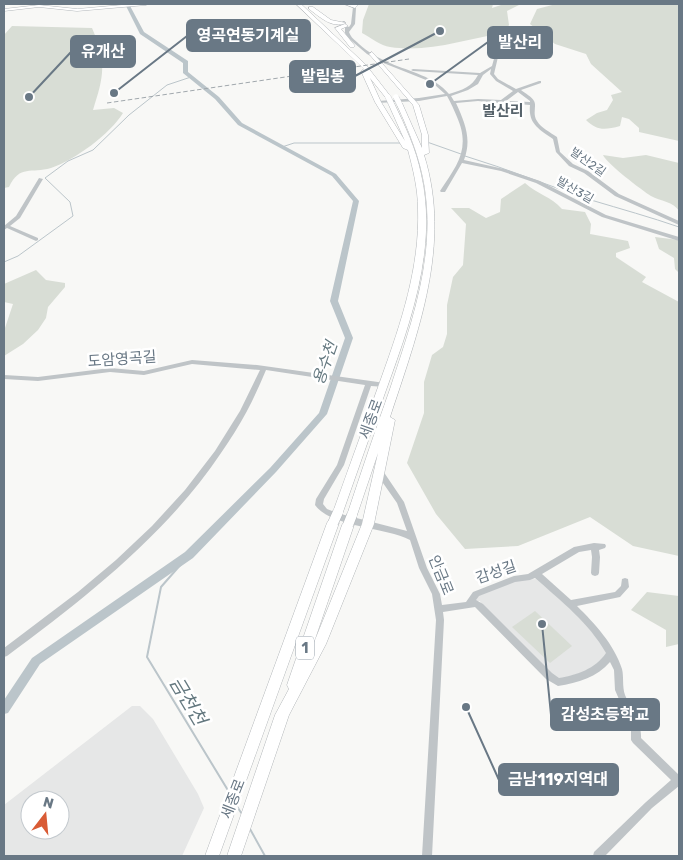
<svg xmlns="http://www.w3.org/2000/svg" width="683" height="860" viewBox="0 0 683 860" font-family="Rubik,'Noto Sans KR',sans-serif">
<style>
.built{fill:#e6e7e7;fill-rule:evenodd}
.green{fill:#d8ddd5}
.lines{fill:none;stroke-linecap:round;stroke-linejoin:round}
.stream-far1{stroke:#bbc5ca;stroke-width:1}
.stream{stroke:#bbc5ca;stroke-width:2}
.river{fill:#bbc5ca;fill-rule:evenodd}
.major-casing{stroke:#b3b8bc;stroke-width:1}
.highway-casing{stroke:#b3b7ba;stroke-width:1}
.minor{fill:#bfc4c7;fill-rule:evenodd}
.major{fill:#fff;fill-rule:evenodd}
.highway{fill:#fff;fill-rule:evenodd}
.rail{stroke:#a1a8ad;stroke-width:1;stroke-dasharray:4.5 2.5;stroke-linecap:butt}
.highway-bridge-far1-casing{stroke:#b3b7ba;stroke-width:6;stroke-linecap:butt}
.highway-bridge-casing{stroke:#b3b7ba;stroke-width:11;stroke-linecap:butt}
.highway-bridge-far1{stroke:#fff;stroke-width:5.5}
.highway-bridge{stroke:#fff;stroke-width:10}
.labels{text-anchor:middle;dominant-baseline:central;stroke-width:5;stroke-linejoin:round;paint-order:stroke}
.far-street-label{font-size:12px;fill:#697885;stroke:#fff}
.shield{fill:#fff;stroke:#96a0aa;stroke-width:1}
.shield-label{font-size:14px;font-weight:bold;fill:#697885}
.far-quarter-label{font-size:15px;font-weight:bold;fill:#56626a;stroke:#fff}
.street-label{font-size:15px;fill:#697885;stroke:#fff}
.water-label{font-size:16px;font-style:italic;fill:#657980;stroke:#fff}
.near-water-label{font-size:19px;font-style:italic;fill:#657980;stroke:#fff}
.leader{fill:none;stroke:#697885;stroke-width:2}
.callout-dot{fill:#697885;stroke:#fff;stroke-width:2}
.callout{fill:#697885;stroke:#697885;stroke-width:2}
.callout-label{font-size:16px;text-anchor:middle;font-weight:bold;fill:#fff}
</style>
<rect width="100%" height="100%" fill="#f8f8f6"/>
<g class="built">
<path d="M536,579L567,605L602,643L609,653L587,671L560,679L556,678L482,607L480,601H474L477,595L513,581Z"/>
<path d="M132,706H140L153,719L198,794L204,808L182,856H4V805ZM30,800H60V830H30Z"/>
</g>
<g class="green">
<path d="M369,4H493L492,8L504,4H521L507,11L509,25L504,33C466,39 428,53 390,47C381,46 370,37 362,33L363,20Z"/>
<path d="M556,4H679V141L639,132V128L629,119L622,117L620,126C605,130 597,131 586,120L597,113L607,110L613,100L611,95L622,92L591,64L586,54L555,44L530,24L537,9Z"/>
<path d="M12,26L92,28C107,62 104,76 93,110L114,108L123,113C110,134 75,160 51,168C31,174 20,164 9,187L4,188V35Z"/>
<path d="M603,155L623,158L646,155L679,163V211C674,202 660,201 651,196C643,191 606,163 603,155Z"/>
<path d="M525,183C538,195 551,196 562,209L585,212L591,224L590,234L628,241L630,248L616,253V257L646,277L642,282L679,302V556L633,546L590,517L518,546L465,549L436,514L407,463L424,413V382L432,355L443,347L447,334V305L453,277L463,265L466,224L451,208H469L486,218L500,212L501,199Z"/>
<path d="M655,237L679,240V273L675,269L674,258L659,249Z"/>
<path d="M36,270L46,280L65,283V287L48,307L46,318L38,330L23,344L4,356V331L13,304L4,302V284Z"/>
<path d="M647,592L679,596V644L666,647V630L631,610Z"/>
<path d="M535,611L572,646L550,663L512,627Z"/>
</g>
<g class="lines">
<g class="stream-far1">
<path d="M427,142L461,154"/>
<path d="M282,147L294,143H401"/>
<path d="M465,156C508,169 549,186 591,200C621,209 650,217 679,227"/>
<path d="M4,262L18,256L73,216L70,202L45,178L68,161L93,150L129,115L167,85L191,77"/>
</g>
<g class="stream">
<path d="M189,555L161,587L147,657L229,792"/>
<path d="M236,805L242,814"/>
<path d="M250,829L265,856"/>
</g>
<path class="river" d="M125,4H129L144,32L188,61V72L219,97L242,123L336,174L359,201L338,301L353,338L327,414L276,472L193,558L40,664L8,713L4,714V700L32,658L185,552L270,468L319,413L345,338L330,301L353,201L332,176L238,125L215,99L183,73V63L140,34Z"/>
<defs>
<g id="major">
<path d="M133,4H148L146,5L77,11L39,7L4,11V9L39,5L77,9Z"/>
<path d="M344,4L354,5L355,4H359L355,8Z"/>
</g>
<g id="highway">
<path d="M296,4H301L366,65L391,97L386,98L370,78L381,102L405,141L388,103L389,102L394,103C405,126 416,149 421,174C438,248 410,324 385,393C371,433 357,472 343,512L342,515H334L333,512C349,467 366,421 382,376C401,323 420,267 418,209C418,189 413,169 408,150L403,148L375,102L361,71L364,69Z"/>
<path d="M309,7H313L331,20L346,23C332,29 320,17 309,9Z"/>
<path d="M345,24L348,26L341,29L355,46L354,47H350L335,28Z"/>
<path d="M372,52L419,105L428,135L429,153L424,155C452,244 418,332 390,417L395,420L374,524L326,644L289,715L241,856H227L275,715L289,689L287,685L342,525L344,522L348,521L352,522L354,525L313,645L362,524L378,453L357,515L356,518H348L347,515C361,473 375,431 390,389C409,331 431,270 427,208C425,170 412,137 396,103L397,102L402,103L422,148V135L413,105L370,55L369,54Z"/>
<path d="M333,519L337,520L339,523L219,856H205L327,523L329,520Z"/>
</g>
</defs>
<use href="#major" class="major-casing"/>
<use href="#highway" class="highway-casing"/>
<g class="minor">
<path d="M353,7L356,8L355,24L349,32C351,38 355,40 359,44C368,52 378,58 390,63C410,72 434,76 449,94C462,90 472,87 478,75L413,71L411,70L413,69L480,73L492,66L495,55L506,49H508V51L498,57L494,74L498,79L516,89L539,81H541V83L521,90C525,93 532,97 534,101C537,106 532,114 537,121C541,128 550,132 557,137L560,152L573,164L588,171L619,194L679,221V225L615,196L584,173L569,166L556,152L553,139C539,129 528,124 530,105L503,103L500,104L498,103L478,101L456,103C465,123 472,139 464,160L504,169L540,181L606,215L679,237V241L602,217L536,183L501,171L462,163L445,192H441L440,191C457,165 471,149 457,117C454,110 451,103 447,96L419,101L376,103V102L378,101L419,98L445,94L435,85L426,80L381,62L367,54L347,37L345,33V27L340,24L343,21H345L344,24L349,27L351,24ZM491,69L490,74L496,81L513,91L501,100L478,99L454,101L451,96L468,90L478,84L483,75ZM518,92L530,101V102L506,101Z"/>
<path d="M39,178L43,179L20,218L10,226L38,238V240L36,241L7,228L4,230V226L16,216Z"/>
<path d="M192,360L257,365L385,383L386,385L385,387L371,386L344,465L324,499L323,504L327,509L337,513L407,531L397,503L376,473L377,471H383L404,502L427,568L440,594L442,605L466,602L473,592L514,576L528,574L574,547L594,543L605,544L606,546L605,548L599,550L600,557L599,573L598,575L595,576L592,575L591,573L592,557L591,550L579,552L542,574L571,600L615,592L621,586L622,579L625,578L628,579L629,587L620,597L577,606C595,624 614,644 622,669C624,677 622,686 625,695C631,710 642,721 641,738L679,775V786L652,808L605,856H593L594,852L646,802L671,780L633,743L631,740V727L615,690L614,670L610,662C597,677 578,683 558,686L546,679L475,607L443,612L444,620L432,856H422L436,620L432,594L419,568L410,540C385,527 330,527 315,505L316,499L337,465L365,385L266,370C260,384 254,398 247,411C239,426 230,440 221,453C167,534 84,599 7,656L4,657V648L78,592L116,560L152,526L185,490L215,451L240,411L260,370L192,364L144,375L110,372L38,381L4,379V375L38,377L110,368L144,371ZM535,578C561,601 589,623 606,653C595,669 577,675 559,678L552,673L483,604L476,600L479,596L515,582L530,580Z"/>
</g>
<use href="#major" class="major"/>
<use href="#highway" class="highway"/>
<path class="rail" d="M107,103L409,59"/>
<defs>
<g id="highway-bridge-far1">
<path d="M388,97L391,103"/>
<path d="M396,97L399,103"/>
</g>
<g id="highway-bridge">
<path d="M333,523L338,512"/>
<path d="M348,525L352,515"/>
</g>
</defs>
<use href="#highway-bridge-far1" class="highway-bridge-far1-casing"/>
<use href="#highway-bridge" class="highway-bridge-casing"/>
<use href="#highway-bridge-far1" class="highway-bridge-far1"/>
<use href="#highway-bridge" class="highway-bridge"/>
</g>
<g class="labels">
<g class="far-street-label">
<text transform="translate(588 162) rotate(35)">발산2길</text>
<text transform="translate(575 190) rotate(30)">발산3길</text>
</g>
<rect class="shield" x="296" y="636.5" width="18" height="23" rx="4"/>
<g class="shield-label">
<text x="305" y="648">1</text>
</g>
<g class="far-quarter-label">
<text x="503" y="111">발산리</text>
</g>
<g class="street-label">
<text transform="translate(122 359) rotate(-4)">도암영곡길</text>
<text transform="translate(371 419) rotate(-70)">세종로</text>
<text transform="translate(496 572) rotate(-19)">감성길</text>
<text transform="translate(441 575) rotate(68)">안금로</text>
<text transform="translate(233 799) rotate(-69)">세종로</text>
</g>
<g class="water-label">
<text transform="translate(325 363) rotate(-71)">용수천</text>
</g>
<g class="near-water-label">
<text transform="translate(188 701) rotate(59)">금천천</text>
</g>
</g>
<path class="leader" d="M114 93L187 36M430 84L488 42M29 97L71 52M440 31L355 76M542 624L551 715M466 707L499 780"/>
<g class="callout-dot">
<circle cx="114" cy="93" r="5"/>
<circle cx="430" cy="84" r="5"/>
<circle cx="29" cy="97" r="5"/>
<circle cx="440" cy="31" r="5"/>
<circle cx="542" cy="624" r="5"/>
<circle cx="466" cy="707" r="5"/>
</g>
<g class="callout">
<rect x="187" y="20" width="123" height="31" rx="5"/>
<rect x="488" y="27" width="64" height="31" rx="5"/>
<rect x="71" y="36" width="64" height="31" rx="5"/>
<rect x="290" y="61" width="65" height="31" rx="5"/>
<rect x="551" y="699" width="108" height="31" rx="5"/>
<rect x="499" y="764" width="119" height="31" rx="5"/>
</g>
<g class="callout-label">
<text x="248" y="41">영곡연동기계실</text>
<text x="520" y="48">발산리</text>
<text x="103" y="57">유개산</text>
<text x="323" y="82">발림봉</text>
<text x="605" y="720">감성초등학교</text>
<text x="558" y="785">금남119지역대</text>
</g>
<rect width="683" height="860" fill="none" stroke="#697885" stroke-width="10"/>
<g transform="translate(45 815) rotate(16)"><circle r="24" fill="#ffffff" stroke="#c3c9ce"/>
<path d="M0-4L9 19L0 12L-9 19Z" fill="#d95b35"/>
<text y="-8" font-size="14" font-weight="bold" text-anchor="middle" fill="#697885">N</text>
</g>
</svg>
